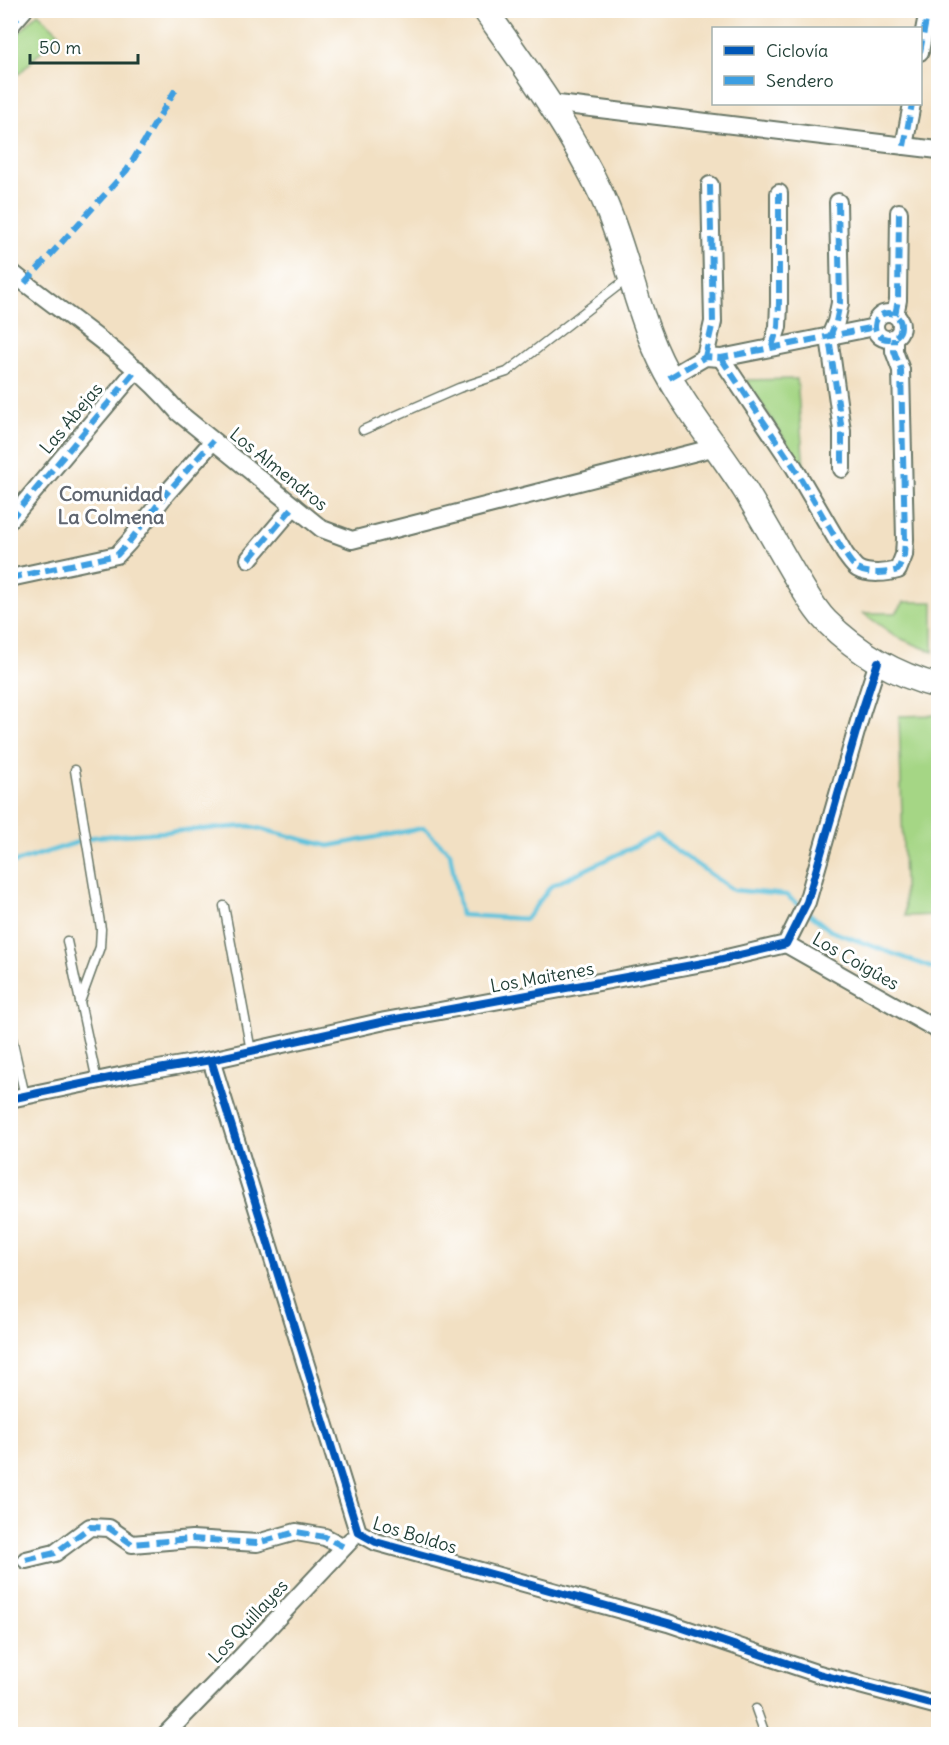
<svg xmlns="http://www.w3.org/2000/svg" width="949" height="1745" viewBox="0 0 949 1745" font-family="Delius,sans-serif">
<style>
.green{fill:#a5d685;stroke:#628a5c;stroke-width:1.5}
.lines{fill:none;stroke-linecap:round;stroke-linejoin:round}
.stream{stroke:#5ec2dc;stroke-width:4.5}
.service-casing{stroke:#697666;stroke-width:11}
.minor-casing{stroke:#697666;stroke-width:20}
.secondary-casing{stroke:#697666;stroke-width:27}
.service{stroke:#fff;stroke-width:8}
.minor{stroke:#fff;stroke-width:16}
.secondary{stroke:#fff;stroke-width:24}
.quiet{stroke:#3c9ee2;stroke-width:6;stroke-dasharray:12 6;stroke-linecap:butt}
.cycleway-casing{stroke:#fff;stroke-width:11}
.cycleway{stroke:#0057b8;stroke-width:8}
.labels{text-anchor:middle;dominant-baseline:central;stroke-width:6;stroke-linejoin:round;paint-order:stroke}
.street-label{font-size:18px;fill:#1f3d34;stroke:#fff}
.neighbourhood-label{font-size:20px;font-weight:bold;fill:#606670;stroke:#fff}
</style>
<rect width="100%" height="100%" fill="#fff"/>
<filter id="ink" filterUnits="userSpaceOnUse"><feTurbulence type="fractalNoise" baseFrequency=".0167" numOctaves="2"/><feDisplacementMap in="SourceGraphic" scale="12" xChannelSelector="R" yChannelSelector="G"/><feConvolveMatrix kernelMatrix="1 2 1 2 8 2 1 2 1" color-interpolation-filters="sRGB"/></filter>
<filter id="wash" filterUnits="userSpaceOnUse"><feTurbulence type="fractalNoise" baseFrequency=".008" numOctaves="4" result="noise"/><feDisplacementMap in="SourceGraphic" scale="24" xChannelSelector="R" yChannelSelector="G"/><feGaussianBlur stdDeviation="1.35" result="paint"/><feColorMatrix in="noise" values="0 0 0 0 0 0 0 0 0 0 0 0 0 0 0 0 0 1.4 0 .05"/><feComposite in="paint" operator="in"/></filter>
<g filter="url(#wash)">
<rect width="100%" height="100%" fill="#f2e0c3"/>
<g class="green">
<path d="M38,13L59,33L19,74L11,65V41Z"/>
<path d="M797,379L804,469L746,380Z"/>
<path d="M904,602H933V652L897,637L863,613H896Z"/>
<path d="M938,715V915L905,916L899,716Z"/>
</g>
<g class="lines">
<g class="stream">
<path d="M10,864L94,837L249,826L329,846L424,828L450,853L461,915L526,919L551,886L656,836L733,890L786,895L800,906"/>
<path d="M806,911L831,931L938,970"/>
</g>
</g>
</g>
<g filter="url(#ink)">
<g class="lines">
<defs>
<g id="service">
<path d="M363,430L459,388L507,372L628,278"/>
<path d="M75,770L101,929L100,947L80,1002"/>
<path d="M224,906L251,1051"/>
<path d="M67,941L97,1081"/>
<path d="M10,1030L25,1096"/>
<path d="M756,1709L765,1734"/>
</g>
<g id="minor">
<path d="M10,26L24,10"/>
<path d="M920,52L928,10"/>
<path d="M550,103L938,150"/>
<path d="M904,146L912,104"/>
<path d="M838,202L840,303L836,322L830,336V344L842,431V469"/>
<path d="M10,271C67,317 132,357 179,413L322,529L352,540L716,447"/>
<circle cx="888" cy="326" r="13"/>
<path d="M895,315L898,300L899,212"/>
<path d="M772,346L778,327L779,303V193"/>
<path d="M705,357L713,322L710,185"/>
<path d="M721,358L794,467L845,554C849,559 853,566 858,569C868,575 888,573 898,570L904,555L905,539L901,370L894,351V338"/>
<path d="M669,378L705,357L721,358L875,327"/>
<path d="M10,520L137,369"/>
<path d="M249,559L294,506"/>
<path d="M10,578L117,555L129,542L166,494L213,441"/>
<path d="M786,944L938,1030"/>
<path d="M211,1060L358,1532L376,1542L668,1623L819,1674L938,1706"/>
<path d="M10,1099L129,1074L211,1060L385,1021L714,961L786,944L807,902L862,711L878,662"/>
<path d="M26,1560L55,1553L90,1527L109,1528L132,1544L192,1539L257,1543L296,1532L325,1537L344,1547"/>
<path d="M166,1734L240,1658L351,1540"/>
</g>
<path id="secondary" d="M485,10C528,71 572,131 603,198C625,247 634,300 655,348C677,400 715,443 745,490C762,518 778,547 795,576C805,591 813,608 826,621C857,652 896,675 938,686"/>
</defs>
<use href="#service" class="service-casing"/>
<use href="#minor" class="minor-casing"/>
<use href="#secondary" class="secondary-casing"/>
<use href="#service" class="service"/>
<use href="#minor" class="minor"/>
<use href="#secondary" class="secondary"/>
<g class="quiet">
<path d="M10,26L24,10"/>
<path d="M920,52L928,10"/>
<path d="M904,146L912,104"/>
<path d="M838,202L840,303L836,322L830,336V344L842,431V469"/>
<path d="M25,283L127,170L177,87"/>
<circle cx="888" cy="326" r="13"/>
<path d="M895,315L898,300L899,212"/>
<path d="M772,346L778,327L779,303V193"/>
<path d="M705,357L713,322L710,185"/>
<path d="M721,358L794,467L845,554C849,559 853,566 858,569C868,575 888,573 898,570L904,555L905,539L901,370L894,351V338"/>
<path d="M669,378L705,357L721,358L875,327"/>
<path d="M10,520L137,369"/>
<path d="M249,559L294,506"/>
<path d="M10,578L117,555L129,542L166,494L213,441"/>
<path d="M26,1560L55,1553L90,1527L109,1528L132,1544L192,1539L257,1543L296,1532L325,1537L344,1547"/>
</g>
<defs>
<g id="cycleway">
<path d="M211,1060L358,1532L376,1542L668,1623L819,1674L938,1706"/>
<path d="M10,1099L129,1074L211,1060L385,1021L714,961L786,944L807,902L862,711L878,662"/>
</g>
</defs>
<use href="#cycleway" class="cycleway-casing"/>
<use href="#cycleway" class="cycleway"/>
</g>
</g>
<g class="labels">
<g class="street-label">
<text transform="translate(71 418) rotate(-50)">Las Abejas</text>
<text transform="translate(279 469) rotate(39)">Los Almendros</text>
<text transform="translate(856 961) rotate(30)">Los Coigûes</text>
<text transform="translate(542 977) rotate(-10)">Los Maitenes</text>
<text transform="translate(415 1535) rotate(17)">Los Boldos</text>
<text transform="translate(248 1621) rotate(-47)">Los Quillayes</text>
</g>
<g class="neighbourhood-label">
<text x="111" y="493">Comunidad<tspan x="111" dy="23">La Colmena</tspan></text>
</g>
</g>
<rect width="949" height="1745" fill="none" stroke="#fff" stroke-width="36"/>
<rect x="712" y="27" width="210" height="78" fill="#ffffff" stroke="#a5b1ae" stroke-width="1.5"/>
<rect x="724" y="46" width="30" height="9" fill="#0057b8" stroke="#a5b1ae" stroke-width="1.5"/>
<text x="766" y="57" font-size="18" fill="#1f3d34">Ciclovía</text>
<rect x="724" y="76" width="30" height="9" fill="#3c9ee2" stroke="#a5b1ae" stroke-width="1.5"/>
<text x="766" y="87" font-size="18" fill="#1f3d34">Sendero</text>
<path d="M30 54v9h108v-9" fill="none" stroke="#1f3d34" stroke-width="3"/>
<text x="39" y="54" font-size="18" fill="#1f3d34" stroke="#ffffff" stroke-width="4.5" paint-order="stroke">50 m</text>
</svg>
